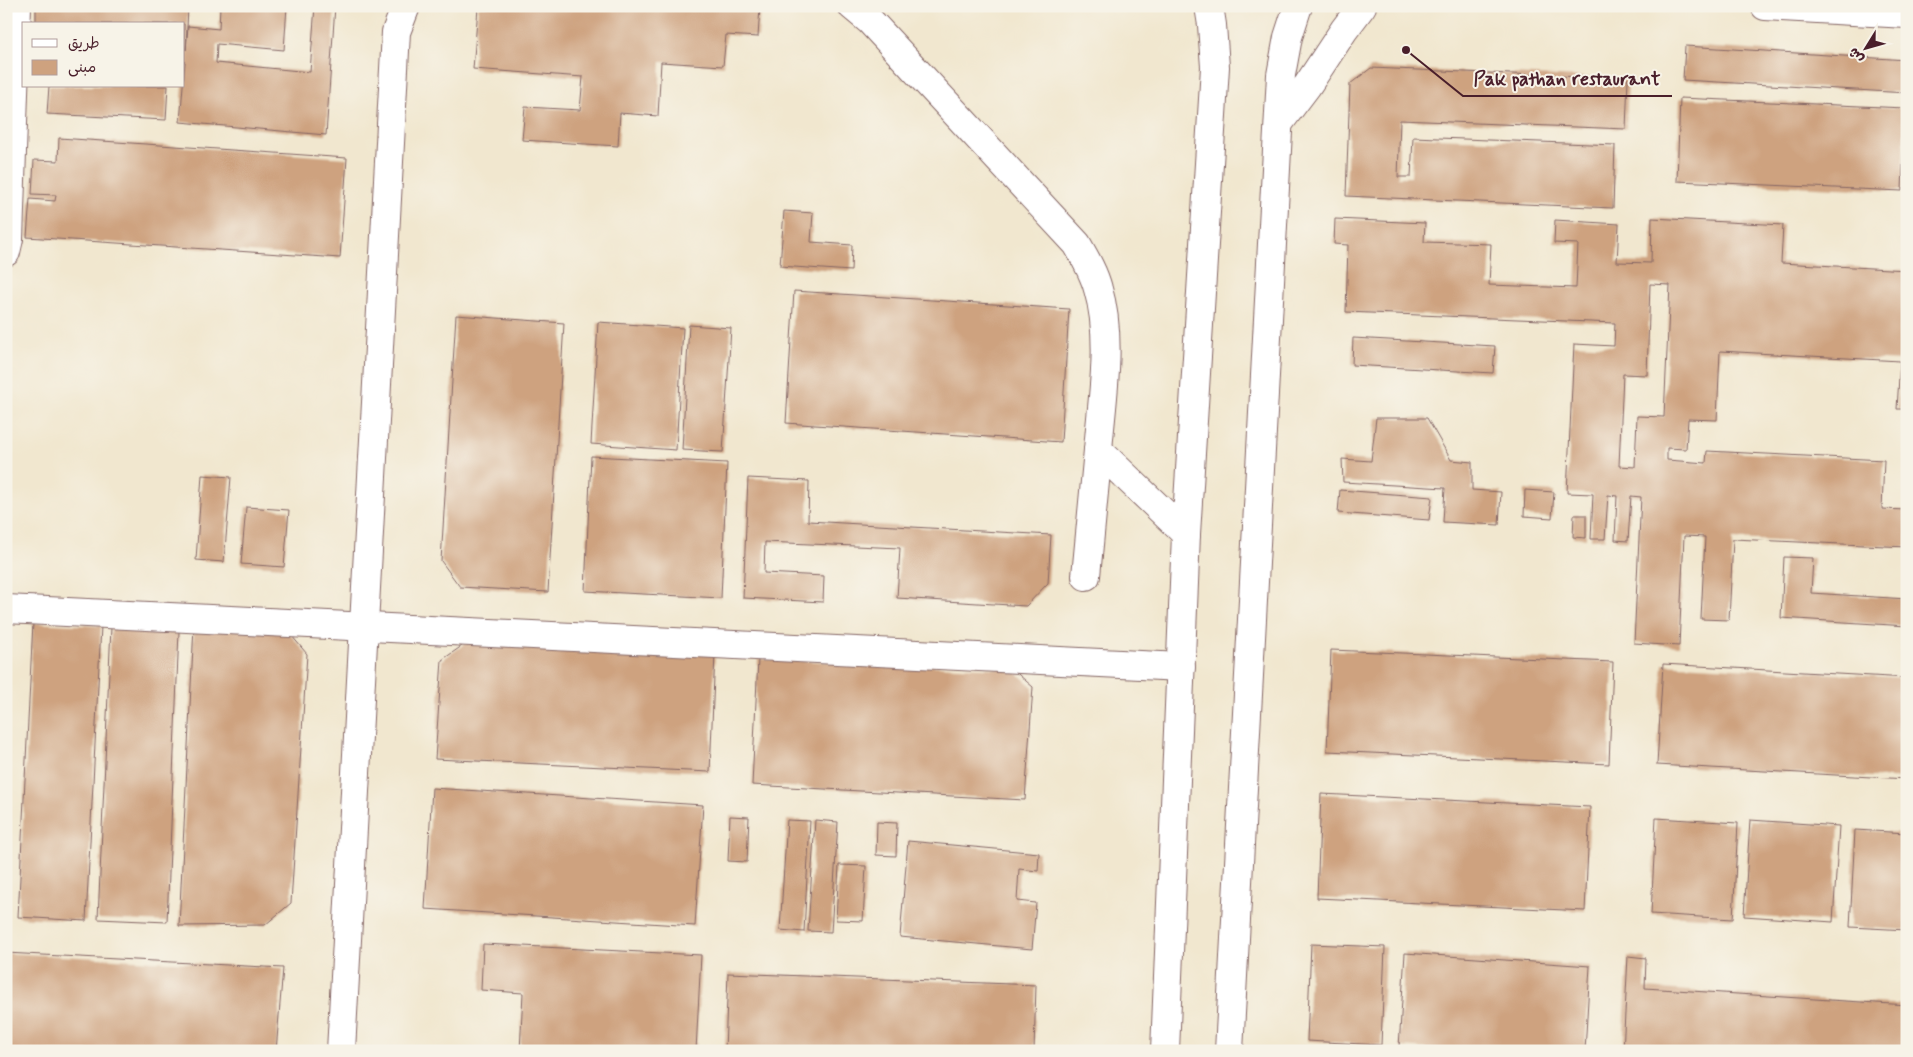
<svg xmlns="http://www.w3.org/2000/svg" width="1913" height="1057" viewBox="0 0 1913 1057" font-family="Mynerve,'Playpen Sans Arabic',sans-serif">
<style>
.building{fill:#cea27f;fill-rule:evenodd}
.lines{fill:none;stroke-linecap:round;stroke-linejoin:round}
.minor-casing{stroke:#846564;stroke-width:30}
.major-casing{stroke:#846564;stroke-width:30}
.minor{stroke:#fff;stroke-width:28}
.major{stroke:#fff;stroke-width:28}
.leader{fill:none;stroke:#4a1f2b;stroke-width:2}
.callout-dot{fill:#4a1f2b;stroke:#f7f3e8;stroke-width:2}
.callout-label{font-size:20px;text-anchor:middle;font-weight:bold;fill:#4a1f2b;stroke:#f7f3e8;stroke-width:4;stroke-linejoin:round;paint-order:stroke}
</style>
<rect width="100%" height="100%" fill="#f7f3e8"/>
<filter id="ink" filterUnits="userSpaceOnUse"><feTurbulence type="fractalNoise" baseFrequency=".02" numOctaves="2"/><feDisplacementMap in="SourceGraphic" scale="10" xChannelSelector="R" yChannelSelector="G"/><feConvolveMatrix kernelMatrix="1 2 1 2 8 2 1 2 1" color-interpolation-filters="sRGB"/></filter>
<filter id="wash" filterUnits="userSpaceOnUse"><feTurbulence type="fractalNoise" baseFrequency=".0096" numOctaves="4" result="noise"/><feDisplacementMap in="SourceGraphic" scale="20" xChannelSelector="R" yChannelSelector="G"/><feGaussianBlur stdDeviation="1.12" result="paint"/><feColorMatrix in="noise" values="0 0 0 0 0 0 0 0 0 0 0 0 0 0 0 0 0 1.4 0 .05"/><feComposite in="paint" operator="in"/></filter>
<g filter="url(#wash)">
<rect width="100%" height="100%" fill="#f1e7cf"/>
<g id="blocks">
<g class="building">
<path d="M36,6H188L186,50L188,26L219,29L220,6H287L284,50L217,44L216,63L310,72L315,6H335L326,135L180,122L185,62H184V24H36Z"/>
<path d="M480,6H750L760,7L758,37L726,35L723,66L661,62L658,116L620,113L618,146L522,140L525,107L580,110L583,77L473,69L478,8Z"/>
<path d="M1685,46L1907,60V93L1683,80Z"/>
<path d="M1371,68L1628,79L1626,129L1400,120L1398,177H1411L1413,137L1615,145L1613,208L1346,196L1350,84Z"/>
<path d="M49,86H168L166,120L47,114Z"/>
<path d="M1680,98L1905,108L1902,191L1677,181Z"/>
<path d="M59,138L347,158L340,258L27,237L30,199L55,201L56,195L32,194L34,160L58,161Z"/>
<path d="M784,211L813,213L811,242L852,245L851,271L780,266Z"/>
<path d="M1652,218L1783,225L1781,263L1907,270V409H1897L1900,361L1720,351L1717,420L1688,419L1686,449L1667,448V460L1706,463L1707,451L1884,460L1882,509L1907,510V547L1733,539L1729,620L1701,619L1705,537L1684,536L1679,646L1634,643L1641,497L1631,496L1628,541L1615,540L1617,496L1608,495L1605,539H1591L1593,494L1567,493L1574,344L1614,346L1615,323L1346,312L1348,245L1334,244L1335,219L1425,223L1424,242L1491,244L1489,285L1576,288L1578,244L1554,243L1555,220L1619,224L1617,262L1651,263ZM1650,284L1670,285L1664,417L1637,416L1635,467L1619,466L1623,374L1647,375Z"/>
<path d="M794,291L1069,309L1061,442L786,423Z"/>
<path d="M456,315L564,323L548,592L460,587L441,561Z"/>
<path d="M598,322L683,328L676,450L591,444Z"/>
<path d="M689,325L731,328L723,452L682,450Z"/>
<path d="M1353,338L1495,346L1493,373L1352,365Z"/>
<path d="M1376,418H1427L1451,460L1472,462V490L1501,492L1499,525L1443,522L1445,488L1343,482L1342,459L1371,461Z"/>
<path d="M591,456L727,463L721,598L585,591Z"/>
<path d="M202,475L231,477L224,562L196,560Z"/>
<path d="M748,478L809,481L808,521L1051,535L1048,583L1026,606L897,598L900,548L765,542L764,573L824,576L823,602L743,598Z"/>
<path d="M1340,490L1432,497L1429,520L1338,513Z"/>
<path d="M1525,490L1554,492L1552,518L1524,516Z"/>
<path d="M246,507L289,510L284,567L241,564Z"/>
<path d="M1574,515H1586V538L1573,537Z"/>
<path d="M1784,557L1813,558L1811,593L1907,599V626L1781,618Z"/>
<path d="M33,623L101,626L86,921L18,917Z"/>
<path d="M194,626L286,629L307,654L291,903L265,925L179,926Z"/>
<path d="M111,627L179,631L167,922L98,919Z"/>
<path d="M469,641L715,653L710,772L435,759L442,660Z"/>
<path d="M1331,650L1613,662L1609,764L1327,751Z"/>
<path d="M758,659L1012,669L1033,687L1025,800L752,785Z"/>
<path d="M1663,664L1907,678V779L1657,765Z"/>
<path d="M432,788L703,805L695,926L425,909Z"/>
<path d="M1321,794L1590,807L1585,911L1317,898Z"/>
<path d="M730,816L749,817L747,862L728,861Z"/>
<path d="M1656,818L1738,823L1733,919L1651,914Z"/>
<path d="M787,820L810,821L804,932L780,930Z"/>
<path d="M815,820L838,822L831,932L808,931Z"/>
<path d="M1750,820L1839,826L1833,922L1744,916Z"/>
<path d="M877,822L897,823L896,856L876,855Z"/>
<path d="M1855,830L1907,833V930L1850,927Z"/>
<path d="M908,841L1039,853L1038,871L1019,869L1017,901L1036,903L1032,949L900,937Z"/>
<path d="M839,865L866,866L863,921L836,920Z"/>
<path d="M483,944L701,955L696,1051H520L523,993L481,990Z"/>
<path d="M1311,944L1385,947L1381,1045L1307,1041Z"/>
<path d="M6,953L283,968L276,1051H6Z"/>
<path d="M1405,953L1590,966L1585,1051H1459L1399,1047Z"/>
<path d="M1628,956L1646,958L1645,988L1907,1005L1905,1051H1623Z"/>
<path d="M728,973L1036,985L1034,1051H725Z"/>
</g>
</g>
</g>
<g filter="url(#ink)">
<use href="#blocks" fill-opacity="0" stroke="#846564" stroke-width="1"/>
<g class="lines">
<defs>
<g id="minor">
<path d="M852,6L870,21L1077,244C1085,258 1094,273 1098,289C1113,339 1102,399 1098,450L1186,534"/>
<path d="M1765,6L1907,14"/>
<path d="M6,252L9,239L17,6"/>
<path d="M1086,576L1098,450"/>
<path d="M6,609L1181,667"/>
<path d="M341,1051L396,32L406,6"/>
</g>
<g id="major">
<path d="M1279,123L1307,86L1344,30L1362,6"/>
<path d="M1165,1051L1186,534L1215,67L1212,25L1209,6"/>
<path d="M1229,1051L1281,75L1288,37L1298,6"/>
</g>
</defs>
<use href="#minor" class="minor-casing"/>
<use href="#major" class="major-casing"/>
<use href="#minor" class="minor"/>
<use href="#major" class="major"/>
</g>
</g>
<path class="leader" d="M1406 50L1463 96H1672"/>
<circle class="callout-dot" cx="1406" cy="50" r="5"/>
<g class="callout-label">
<text x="1567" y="85">Pak pathan restaurant</text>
</g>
<rect width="1913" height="1057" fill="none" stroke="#f7f3e8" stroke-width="25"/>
<rect x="22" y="22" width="162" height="65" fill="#f7f3e8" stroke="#b29e9c"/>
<rect x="32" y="39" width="25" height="8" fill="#ffffff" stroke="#b29e9c"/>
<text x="68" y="48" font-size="15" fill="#4a1f2b">طريق</text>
<rect x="32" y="60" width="25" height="15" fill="#cea27f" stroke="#b29e9c"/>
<text x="68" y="72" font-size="15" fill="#4a1f2b">مبنى</text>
<g transform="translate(1866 48) rotate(233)" stroke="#f7f3e8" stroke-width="4" paint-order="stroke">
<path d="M0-4L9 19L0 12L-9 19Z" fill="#4a1f2b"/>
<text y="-8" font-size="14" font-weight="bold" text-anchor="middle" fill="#4a1f2b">ش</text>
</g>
</svg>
